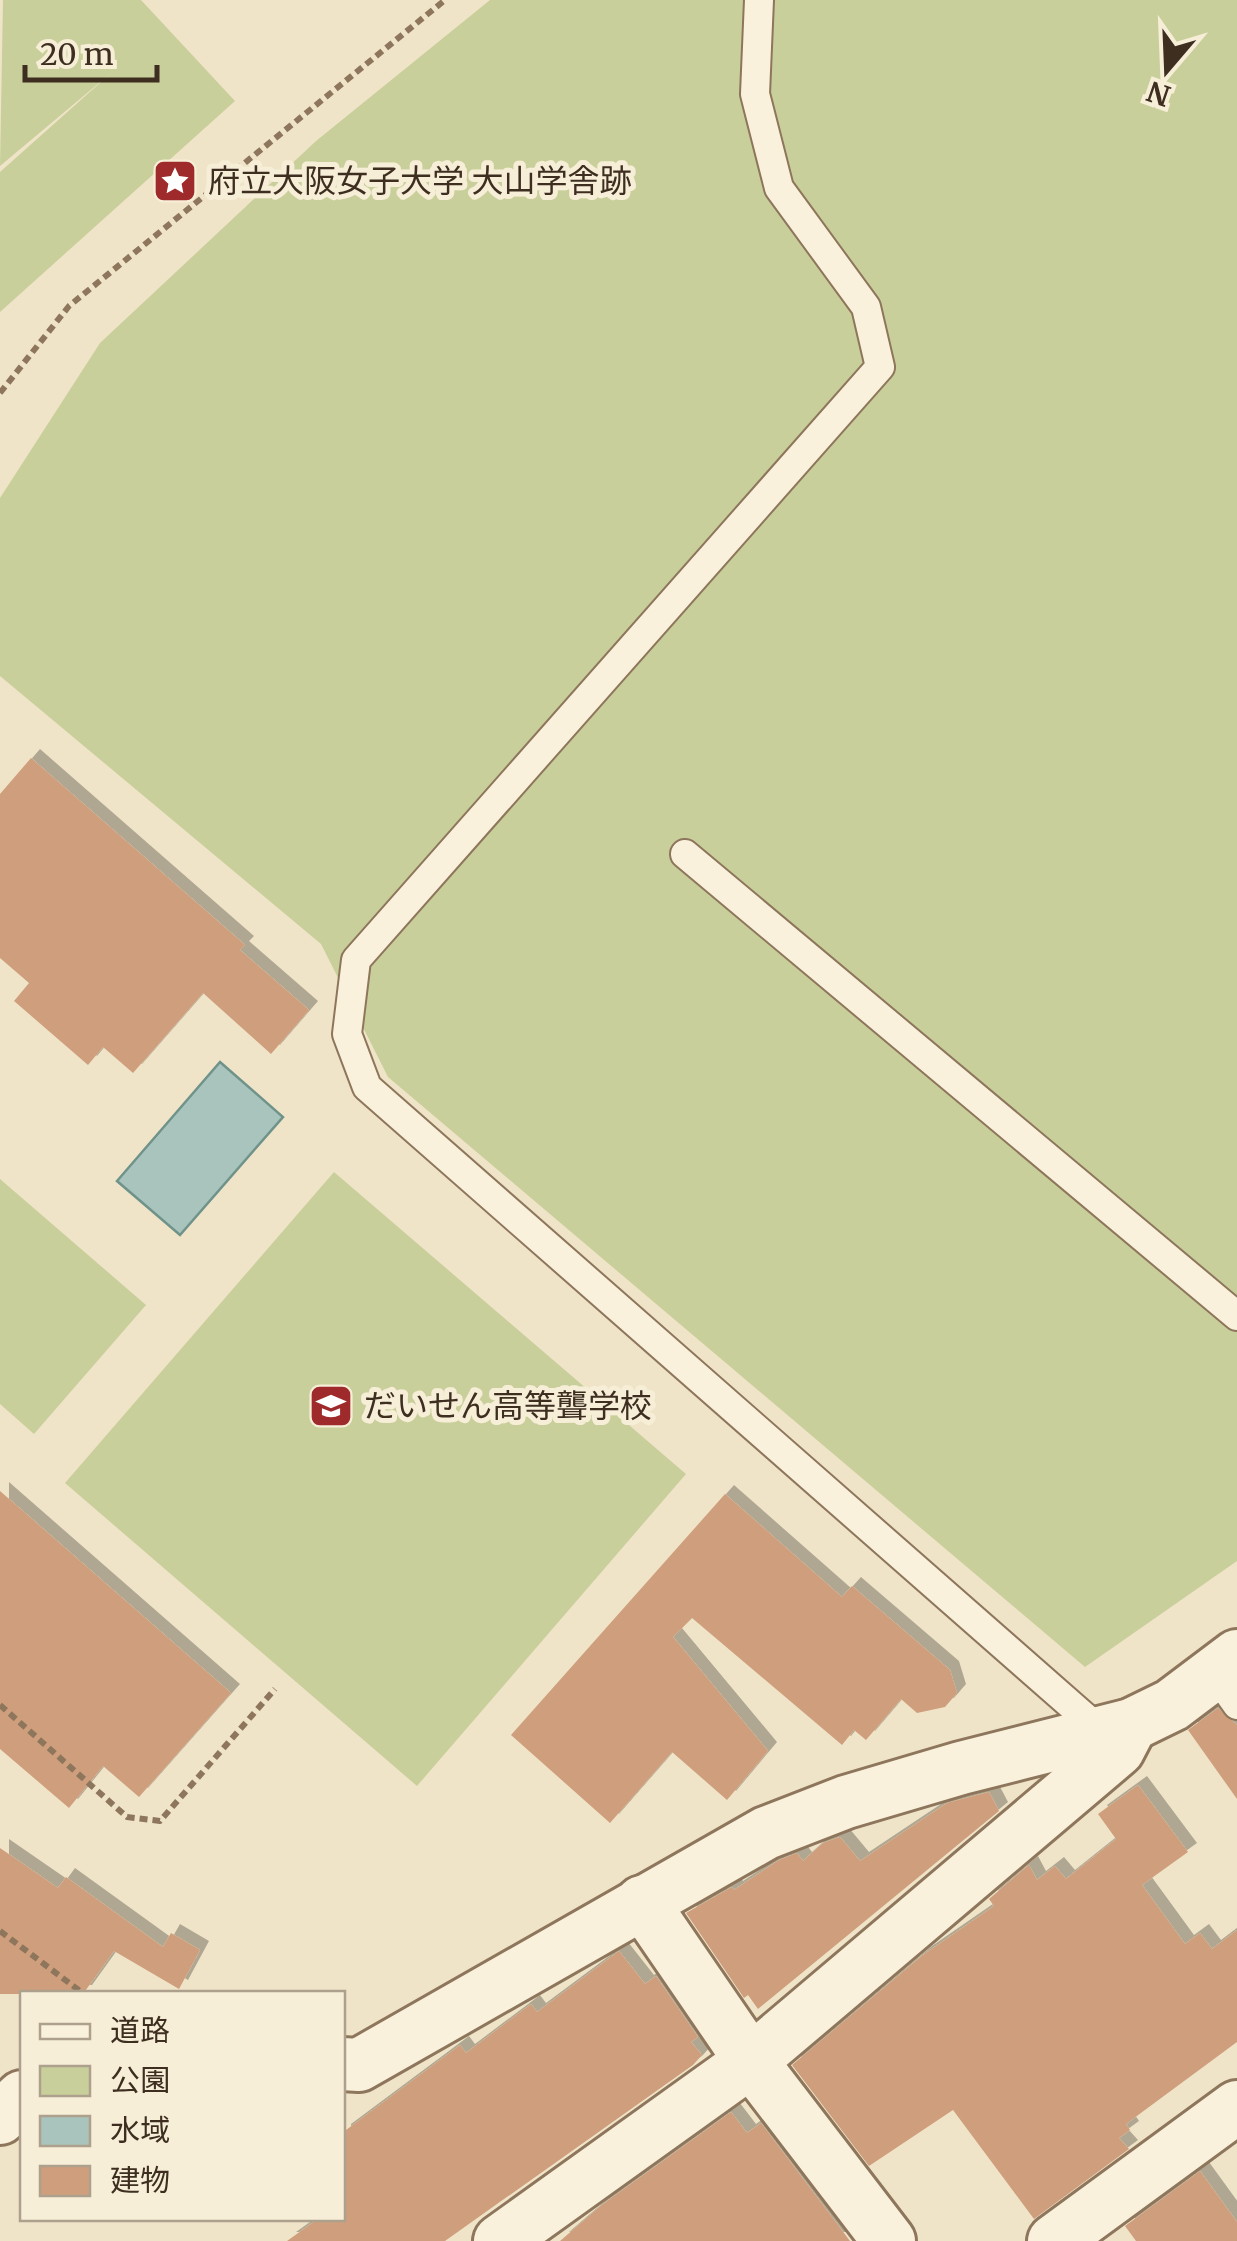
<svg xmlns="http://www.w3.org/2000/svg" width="1237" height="2241" viewBox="0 0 1237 2241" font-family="Merriweather,'Noto Sans JP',serif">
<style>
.green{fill:#c9cf9b}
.water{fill:#a9c4bc;stroke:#6f938a;stroke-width:2.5}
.building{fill:#cf9f7d;filter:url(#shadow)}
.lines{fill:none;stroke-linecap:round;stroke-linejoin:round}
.service-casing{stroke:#8d765c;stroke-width:32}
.minor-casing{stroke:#8d765c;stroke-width:58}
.path{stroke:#8d765c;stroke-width:6;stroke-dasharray:8 5;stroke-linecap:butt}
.service{stroke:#faf1dc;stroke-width:28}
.minor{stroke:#faf1dc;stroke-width:52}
.labels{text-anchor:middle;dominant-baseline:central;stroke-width:10;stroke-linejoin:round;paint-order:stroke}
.poi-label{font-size:32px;fill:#3d2e20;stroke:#f7eed8;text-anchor:start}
</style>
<defs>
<filter id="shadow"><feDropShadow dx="9" dy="-9" stdDeviation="0" flood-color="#0004"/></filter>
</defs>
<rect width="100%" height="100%" fill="#f0e4c8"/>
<g class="green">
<path d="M3,0H141L235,101L0,312V172L111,73L0,166Z"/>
<path d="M490,0H1237V1561L1085,1667L388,1077L321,944L0,676V498L100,343L316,141Z"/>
<path d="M334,1172L686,1474L417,1786L65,1483Z"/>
<path d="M0,1179L146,1305L34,1434L0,1404Z"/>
</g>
<path class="water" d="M220,1062L283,1117L180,1235L117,1181Z"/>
<g class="building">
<path d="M31,758L245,945L240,950L309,1010L271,1054L203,993L133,1073L103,1047L88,1065L14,1001L29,983L0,958V794Z"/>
<path d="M0,1491L231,1693L139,1797L103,1766L69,1808L0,1749Z"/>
<path d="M725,1494L842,1597L852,1586L950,1670L957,1693L945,1707L917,1713L901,1699L866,1740L854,1730L842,1745L692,1618L673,1637L768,1751L727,1800L672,1752L610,1823L511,1735Z"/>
<path d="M1218,1708L1237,1725V1799L1188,1730Z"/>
<path d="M1138,1785L1188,1852L1142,1885L1185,1944L1200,1933L1212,1949L1237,1930V2042L1126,2124L1130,2130L1119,2138L1129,2149L1034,2219L953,2110L869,2166L792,2065L923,1955L994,1906L989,1899L1029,1865L1037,1880L1055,1866L1066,1879L1116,1839L1098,1814Z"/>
<path d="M989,1792L999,1811L758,2009L748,1995L744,1998L686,1913L732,1887L734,1890L779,1860L797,1853L803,1861L823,1843L840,1837L860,1861L947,1803Z"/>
<path d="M0,1848L58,1888L66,1877L163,1947L171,1933L200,1950L179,1989L114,1951L83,1994H0Z"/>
<path d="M619,1951L645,1984L656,1976L698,2037L691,2042L702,2055L693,2065L445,2241H287L319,2218H342V2133L460,2045L466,2053L531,2004L537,2012Z"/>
<path d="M731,2112L747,2133L761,2123L850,2241H560L603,2204Z"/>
<path d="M1200,2171L1237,2222V2241H1136L1125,2226Z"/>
</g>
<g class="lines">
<defs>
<g id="service">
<path d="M759,0L755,94L779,188L866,307L880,367L356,960L347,1034L367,1087L1103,1733"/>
<path d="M685,854L1237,1316"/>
<path d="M1215,1674L1237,1705"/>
</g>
<g id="minor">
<path d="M642,1902L751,2061L889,2241"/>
<path d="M342,2064L359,2065L766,1833L846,1802L961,1768L1131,1725L1172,1705L1237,1656"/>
<path d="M0,2118L22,2097"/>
<path d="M500,2241L751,2061L1118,1750L1131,1725"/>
<path d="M1054,2241L1237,2107"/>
</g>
</defs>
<use href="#service" class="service-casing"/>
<use href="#minor" class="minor-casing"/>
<g class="path">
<path d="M0,393L69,306L445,0"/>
<path d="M0,1705L127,1817L160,1821L275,1689"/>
<path d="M0,1931L84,1994"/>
</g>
<use href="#service" class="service"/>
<use href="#minor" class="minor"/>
</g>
<defs>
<symbol id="sight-square" viewBox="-11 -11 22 22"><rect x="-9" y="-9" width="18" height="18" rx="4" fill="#9e2a2b" stroke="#f7eed8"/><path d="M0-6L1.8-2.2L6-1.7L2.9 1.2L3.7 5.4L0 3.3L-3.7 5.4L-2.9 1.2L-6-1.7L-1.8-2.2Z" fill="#fff"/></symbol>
<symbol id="school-square" viewBox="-11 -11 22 22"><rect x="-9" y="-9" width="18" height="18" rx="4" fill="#9e2a2b" stroke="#f7eed8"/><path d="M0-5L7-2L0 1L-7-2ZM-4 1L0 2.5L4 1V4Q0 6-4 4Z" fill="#fff"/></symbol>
</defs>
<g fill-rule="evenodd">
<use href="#sight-square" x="150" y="156" width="50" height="50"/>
<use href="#school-square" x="306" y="1381" width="50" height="50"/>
</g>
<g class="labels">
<g class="poi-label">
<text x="208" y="181">府立大阪女子大学 大山学舎跡</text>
<text x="364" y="1406">だいせん高等聾学校</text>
</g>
</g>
<rect x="20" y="1991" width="325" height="230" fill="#f7eed8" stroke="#ada18e" stroke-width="2.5"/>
<rect x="40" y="2024" width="50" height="15" fill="#faf1dc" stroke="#ada18e" stroke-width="2.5"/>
<text x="110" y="2041" font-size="30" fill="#3d2e20">道路</text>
<rect x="40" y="2066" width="50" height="30" fill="#c9cf9b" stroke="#ada18e" stroke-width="2.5"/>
<text x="110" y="2091" font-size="30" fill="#3d2e20">公園</text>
<rect x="40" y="2116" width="50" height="30" fill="#a9c4bc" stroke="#ada18e" stroke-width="2.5"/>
<text x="110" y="2141" font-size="30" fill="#3d2e20">水域</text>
<rect x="40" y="2166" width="50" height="30" fill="#cf9f7d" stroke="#ada18e" stroke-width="2.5"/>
<text x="110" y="2191" font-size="30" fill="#3d2e20">建物</text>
<g transform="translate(1167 70) rotate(199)" stroke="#f7eed8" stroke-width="8" paint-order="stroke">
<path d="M0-8L18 38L0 25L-18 38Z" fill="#3d2e20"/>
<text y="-15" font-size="28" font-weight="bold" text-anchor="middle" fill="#3d2e20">N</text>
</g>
<path d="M25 65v15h132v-15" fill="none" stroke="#3d2e20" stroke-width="5"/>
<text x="40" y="65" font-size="30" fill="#3d2e20" stroke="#f7eed8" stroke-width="8" paint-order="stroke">20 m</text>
</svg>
